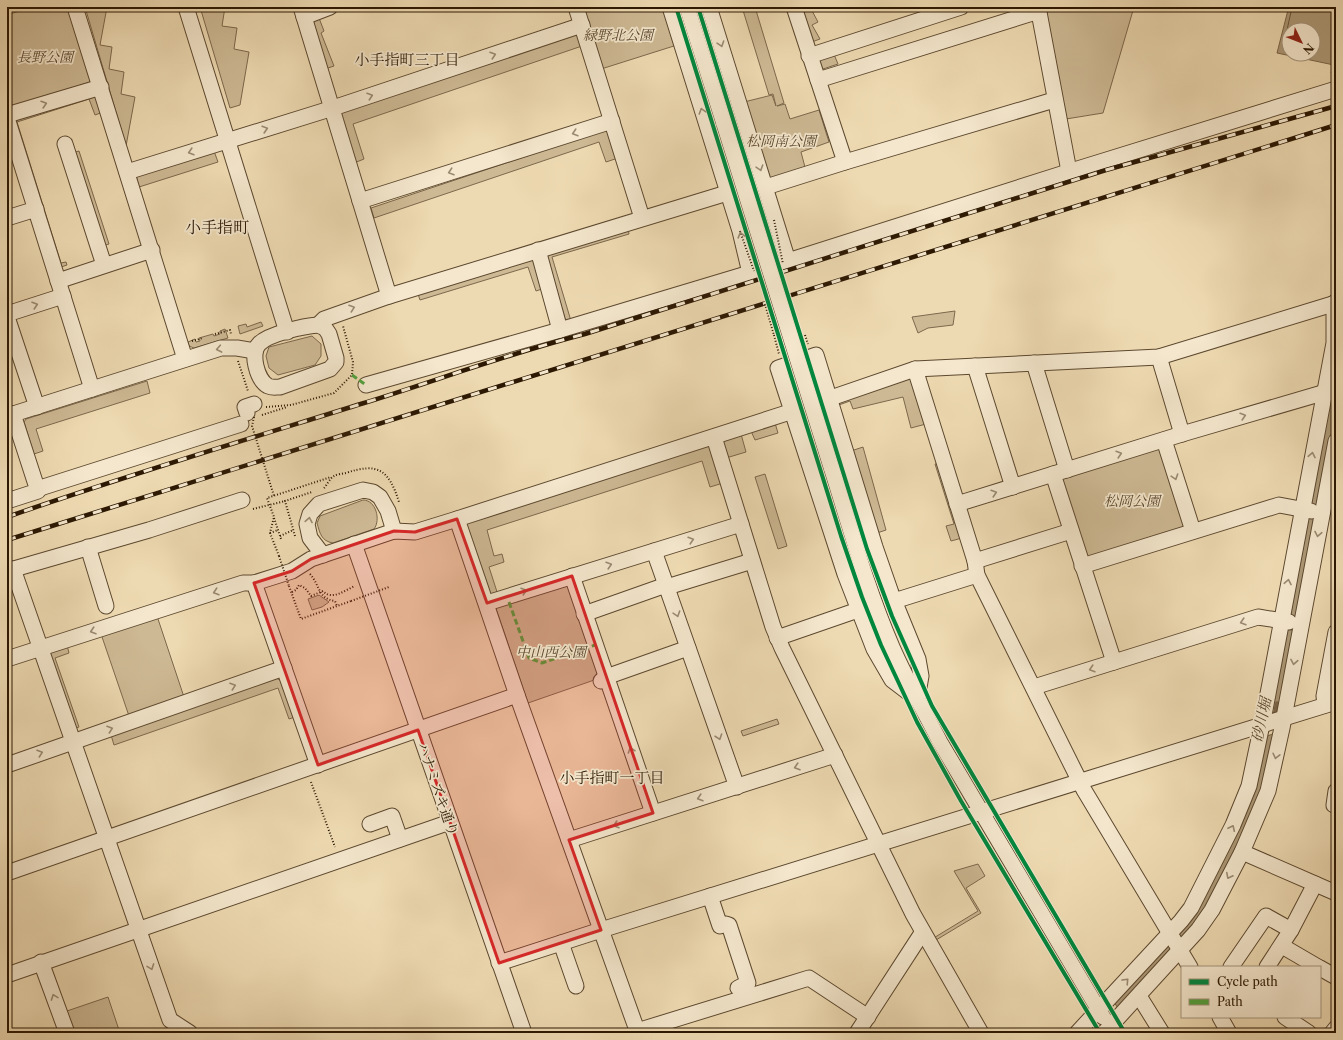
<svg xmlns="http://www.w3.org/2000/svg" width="1343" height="1040" viewBox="0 0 1343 1040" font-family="'Libre Caslon Text','Noto Serif JP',serif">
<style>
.green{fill:#cdb994;stroke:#7c684c}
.water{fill:#ac9876;stroke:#796548;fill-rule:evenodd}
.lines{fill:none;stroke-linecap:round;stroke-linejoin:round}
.shore{stroke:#6c583c;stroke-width:1}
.stream{stroke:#796548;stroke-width:3.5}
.minor-casing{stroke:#5c482f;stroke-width:17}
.path{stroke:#2c1803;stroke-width:2;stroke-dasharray:1 2;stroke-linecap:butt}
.minor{stroke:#f4e7cd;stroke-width:15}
.rail-casing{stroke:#2c1803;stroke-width:4.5}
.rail{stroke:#f4e7cd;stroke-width:3;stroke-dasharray:9;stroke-linecap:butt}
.minor-bridge-casing{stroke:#5c482f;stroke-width:17;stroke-linecap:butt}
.path-bridge{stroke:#2c1803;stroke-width:2;stroke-dasharray:1 2;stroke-linecap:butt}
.minor-bridge{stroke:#f4e7cd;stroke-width:15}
.quiet{stroke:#51a13d;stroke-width:3;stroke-dasharray:6 3;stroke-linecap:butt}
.cycleway-casing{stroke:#f4e7cd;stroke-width:6}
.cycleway{stroke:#00873e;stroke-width:4}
.oneway{stroke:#9a8a72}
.marked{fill:#d62828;fill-opacity:0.2;stroke:#d62828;stroke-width:3;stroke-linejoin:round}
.labels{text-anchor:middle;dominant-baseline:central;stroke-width:3.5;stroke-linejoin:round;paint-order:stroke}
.park-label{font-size:14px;font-style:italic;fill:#5c482e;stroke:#f4e7cd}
.street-label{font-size:14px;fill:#2c1803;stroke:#f4e7cd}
.neighbourhood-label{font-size:15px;fill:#2c1803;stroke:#f4e7cd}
.water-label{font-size:15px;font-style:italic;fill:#5f4b31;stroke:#f4e7cd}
.quarter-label{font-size:16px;fill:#2c1803;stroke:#f4e7cd}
</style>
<rect width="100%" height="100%" fill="#eedab2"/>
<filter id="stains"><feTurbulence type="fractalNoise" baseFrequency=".005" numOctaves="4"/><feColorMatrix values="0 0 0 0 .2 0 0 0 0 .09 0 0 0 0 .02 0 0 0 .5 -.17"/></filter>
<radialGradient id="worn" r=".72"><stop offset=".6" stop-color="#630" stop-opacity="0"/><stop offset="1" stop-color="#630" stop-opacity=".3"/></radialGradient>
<g class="green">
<path d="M32,7H68L93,81L7,110V15Z"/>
<path d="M85,7H107L100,45L112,47L109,69L124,72L121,94L135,97L126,146Z"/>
<path d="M200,7H225L222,26L237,28L234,49L249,52L240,105L230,108Z"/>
<path d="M579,7H665L677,45L598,70Z"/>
<path d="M742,7H755L784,103L777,106L785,104L790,119L819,110L829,142L801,152L806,171L769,182L744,102L772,95L776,106L773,94L769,95Z"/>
<path d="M802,7H810L818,22L812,25L820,39L809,43L799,9Z"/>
<path d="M1045,7H1134L1103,113L1066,119Z"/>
<path d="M319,18L324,31L321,33L334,66L325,69L308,22Z"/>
<path d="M577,33L582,46L353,124L364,159L354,163L338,114Z"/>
<path d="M833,52L838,64L820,70L815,58Z"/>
<path d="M97,96L103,112L95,115L89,99L17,122L61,263L66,262L67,265L58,268L12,119Z"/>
<path d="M611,128L621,157L606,162L599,142L374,218L371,208Z"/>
<path d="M79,151L109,244L101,246L71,153Z"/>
<path d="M214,151L218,162L139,187L136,175Z"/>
<path d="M628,229L629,234L552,257L571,321L566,322L546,253Z"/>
<path d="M533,260L542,289L536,291L528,267L420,300L418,294Z"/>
<path d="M955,311L953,325L928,328L918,333L912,317Z"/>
<path d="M261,322L263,326L240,334L238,326L246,324L247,327Z"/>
<path d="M225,329L228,338L194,348L189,346L188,342L195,339L196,342L200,341L199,338L213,334L214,336L220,334V331Z"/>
<path d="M312,336L321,344V356L315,365L278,375L269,368L266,356L269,347Z"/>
<path d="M906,376L913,379L926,424L911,428L903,397L853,409L850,401L836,406L839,402Z"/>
<path d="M147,381L150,393L36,429L43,451L34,454L24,422L26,419Z"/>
<path d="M775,423L778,433L755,440L751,431Z"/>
<path d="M741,434L746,452L726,458L722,445L725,439Z"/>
<path d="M707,445L712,448L723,483L710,487L702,461L487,530L494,556L502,554L504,562L489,567L498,595L495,596L490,593L465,525L469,519Z"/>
<path d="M863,447L886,530L877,533L851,451Z"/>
<path d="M1158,448L1164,450L1187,523L1184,530L1090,559L1085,557L1061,482L1064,477Z"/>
<path d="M939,463L962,538L951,541L946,526L954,524L935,464Z"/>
<path d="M765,474L787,546L778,549L755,477Z"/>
<path d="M363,500C376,500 381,520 374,529L333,543C321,541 320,533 317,523L320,516Z"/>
<path d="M563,585L570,588L600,678L528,703L496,609L499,605Z"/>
<path d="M319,595L329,602L322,607L312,610L308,599Z"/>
<path d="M157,616L184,697L129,716L101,634Z"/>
<path d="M67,645L69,653L55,658L79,727L73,729L48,656L51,651Z"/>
<path d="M276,678L282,681L295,717L289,719L278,688L114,745L111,735Z"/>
<path d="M777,719L779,724L743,736L741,731Z"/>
<path d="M978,864L985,876L966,888L981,913L936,940L949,961L947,963L932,939L978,911L954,871Z"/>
<path d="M108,997L120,1033H72L64,1012Z"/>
</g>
<g class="water">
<path d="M1281,7H1336V76L1331,73L1334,65L1277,53L1288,10ZM1289,30H1313V54H1289Z"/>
<path d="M1336,395V414L1319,506L1309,505L1330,396Z"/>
<path d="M1306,517L1316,519L1297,618L1288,616Z"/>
<path d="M1286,629L1294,630L1281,706L1271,709Z"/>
<path d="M1275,733L1260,798L1203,915L1182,942L1177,932L1265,737Z"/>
<path d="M1168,941L1174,950L1119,1010L1114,1002Z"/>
</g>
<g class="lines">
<path class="shore" d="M1289,51L1283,48L1291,12L1290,7"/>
<g class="stream">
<path d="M1274,716L1277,703"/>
<path d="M1092,1033V1032"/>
</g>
<defs>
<g id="minor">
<path d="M75,7L185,359"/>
<path d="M186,7L287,332"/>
<path d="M301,7L389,296"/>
<path d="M576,7L642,218"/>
<path d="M670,7L740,231L750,273"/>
<path d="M687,7L724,124"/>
<path d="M709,7L788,261"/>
<path d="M794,7L845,162"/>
<path d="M1038,7L1068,166L1071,171"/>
<path d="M304,17L330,7"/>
<path d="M809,56L961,7"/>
<path d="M818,80L1039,11"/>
<path d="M7,115L101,87"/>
<path d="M7,118L92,389"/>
<path d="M65,144L104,265"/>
<path d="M127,172L333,108L582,25"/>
<path d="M766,187L845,162L1054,100"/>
<path d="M360,201L612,121"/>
<path d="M7,218L36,209"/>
<path d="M538,250L560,330"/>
<path d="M58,281L152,250"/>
<path d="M7,314L63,296"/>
<path d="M7,317L37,407"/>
<path d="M318,325L324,319L389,296L727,193"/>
<path d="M318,325L325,328L329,334L336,358V362L330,369L280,387C275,387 272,388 268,386C257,380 250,353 259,344C268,334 304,326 318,325Z"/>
<path d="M816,355L875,547L891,593L918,659L921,676L917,699L892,680L874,649L845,574L778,368Z"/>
<path d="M1159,357L1182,434"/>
<path d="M1034,363L1067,470"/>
<path d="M975,366L1013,487"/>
<path d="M915,369L975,561L977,575L1084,790L1190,967"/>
<path d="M366,385L560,330L750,273L1071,171L1336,89"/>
<path d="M247,413L245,407L254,404"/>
<path d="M7,416L221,348H237L255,351"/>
<path d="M714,437L773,627L782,648L913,914L981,1033"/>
<path d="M1164,440L1193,531"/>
<path d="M831,467C850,527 867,589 892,647C906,679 924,711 940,742L1103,1017"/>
<path d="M1053,474L1114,662"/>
<path d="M37,489L241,424"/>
<path d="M7,501L38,491L13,414"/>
<path d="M957,504L1182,434L1336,389"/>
<path d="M354,544L524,1033"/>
<path d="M88,547L106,606"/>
<path d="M654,551L737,787"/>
<path d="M323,555L310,538L307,524L310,514L319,504L363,490L373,492L380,497L388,511L394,531"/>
<path d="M975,561L1071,531"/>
<path d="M1082,566L1279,505L1311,511"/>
<path d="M13,569L170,1020L190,1033"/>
<path d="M7,571L149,530L242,500"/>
<path d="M572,576L653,813"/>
<path d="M667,587L752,561"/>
<path d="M894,601L977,575"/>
<path d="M487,603L741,524"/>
<path d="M584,614L666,585"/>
<path d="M777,638L858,610"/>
<path d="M7,659L243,583H254"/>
<path d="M601,681L606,677L688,648"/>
<path d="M1034,687L1258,617L1289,622"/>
<path d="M517,695L638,1033"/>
<path d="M1325,705L1324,696L1336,632"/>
<path d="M7,765L284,668"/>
<path d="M318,765L254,583L292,571L311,559L394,531L415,532L457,519L793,411L915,369L1159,357L1336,303"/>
<path d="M1336,791L1334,805L1336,806"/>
<path d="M370,824L392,816L400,839"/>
<path d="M569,840L835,755"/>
<path d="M1242,852L1336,893"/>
<path d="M7,873L517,695L457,519"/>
<path d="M710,896L720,926L726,924L729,925L748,983L738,988"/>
<path d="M561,943L576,986"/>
<path d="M1282,946L1318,967"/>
<path d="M41,962L67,1033"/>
<path d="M499,963L601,930L1336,702"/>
<path d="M1231,967L1266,916L1291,930"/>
<path d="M1267,967L1291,930L1315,884"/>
<path d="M1320,968L1336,977"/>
<path d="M7,975L450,822"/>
<path d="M1139,996L1162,1033"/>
<path d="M1220,1017L1229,1033"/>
<path d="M1285,1017L1309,1033"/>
<path d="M637,1031L809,978L868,1017"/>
<path d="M857,1033L922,933"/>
<path d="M1077,1033L1181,921L1191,908L1233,825L1249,786L1264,715L1334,343V303"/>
<path d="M1104,1033L1198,930L1212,910L1242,852L1268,791L1282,728L1336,441"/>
<path d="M1332,1033L1336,1028"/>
</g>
</defs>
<use href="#minor" class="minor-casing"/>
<g class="path">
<path d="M7,12L22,7"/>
<path d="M215,334L230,330L231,334"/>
<path d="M774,335L779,354"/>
<path d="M805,335L808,344"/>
<path d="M192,341L203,338"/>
<path d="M238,361L248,391"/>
<path d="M266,407L291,405L334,393L352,375L353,362L343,326"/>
<path d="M262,415L287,407"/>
<path d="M324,488C327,485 330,478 334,476C337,474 342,474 346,473C378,462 389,470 399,502"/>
<path d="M253,509L285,501"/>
<path d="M274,518L281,539"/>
<path d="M270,533L278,530"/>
<path d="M280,536L293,530"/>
<path d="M295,536L285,501L312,492"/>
<path d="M279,556L270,533L274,517L267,498L331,477"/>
<path d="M310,574C320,585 318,599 335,601L337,606"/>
<path d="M289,586L301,619L351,601"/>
<path d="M292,592L296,590L299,585L305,588L311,596L323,591C332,601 345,590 355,586"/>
<path d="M311,782L335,847"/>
</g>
<use href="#minor" class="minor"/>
<defs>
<g id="rail">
<path d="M7,517C125,476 245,440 364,403C438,380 510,353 585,334L1106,170L1336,106"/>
<path d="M7,540L1336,125"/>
</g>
</defs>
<use href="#rail" class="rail-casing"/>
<use href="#rail" class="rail"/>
<defs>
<path id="minor-bridge" d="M724,124L831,467"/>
</defs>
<use href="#minor-bridge" class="minor-bridge-casing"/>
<g class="path-bridge">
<path d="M774,220L783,264"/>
<path d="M740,231L754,271"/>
<path d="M765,304L774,335"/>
<path d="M254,417L252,426L274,496"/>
<path d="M279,556L289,586"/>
<path d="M351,601L389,587"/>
</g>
<use href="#minor-bridge" class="minor-bridge"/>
<g class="quiet">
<path d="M352,375L366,385"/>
<path d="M509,602L529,658L542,663L595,645"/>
</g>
<defs>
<g id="cycleway">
<path d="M676,7L841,536L862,597L881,645L917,722L961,801L1100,1033"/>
<path d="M698,7L867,549L892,616L932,706L1125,1033"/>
</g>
</defs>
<use href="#cycleway" class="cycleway-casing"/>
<use href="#cycleway" class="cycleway"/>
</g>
<defs><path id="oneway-chevron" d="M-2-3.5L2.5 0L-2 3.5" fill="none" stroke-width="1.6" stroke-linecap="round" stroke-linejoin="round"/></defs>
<g class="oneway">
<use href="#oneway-chevron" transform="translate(721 44) rotate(72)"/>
<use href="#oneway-chevron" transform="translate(493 55) rotate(-18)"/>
<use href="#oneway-chevron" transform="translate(370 96) rotate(-18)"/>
<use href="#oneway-chevron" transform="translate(44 104) rotate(-17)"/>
<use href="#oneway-chevron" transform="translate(702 111) rotate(-107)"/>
<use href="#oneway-chevron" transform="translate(265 129) rotate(-17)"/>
<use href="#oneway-chevron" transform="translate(575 133) rotate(162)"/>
<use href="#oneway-chevron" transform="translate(191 152) rotate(163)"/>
<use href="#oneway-chevron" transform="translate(760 168) rotate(72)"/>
<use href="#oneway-chevron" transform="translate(451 172) rotate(162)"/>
<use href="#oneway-chevron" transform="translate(741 235) rotate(-105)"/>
<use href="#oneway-chevron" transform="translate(35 305) rotate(-18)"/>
<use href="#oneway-chevron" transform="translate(352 308) rotate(-19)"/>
<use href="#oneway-chevron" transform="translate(219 349) rotate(169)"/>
<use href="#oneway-chevron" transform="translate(1243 416) rotate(-17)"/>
<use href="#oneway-chevron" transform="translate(1119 454) rotate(-17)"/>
<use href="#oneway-chevron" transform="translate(1312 455) rotate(-79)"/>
<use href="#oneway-chevron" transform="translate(1175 477) rotate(72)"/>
<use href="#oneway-chevron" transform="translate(994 493) rotate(-17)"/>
<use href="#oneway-chevron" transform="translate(309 520) rotate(-80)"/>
<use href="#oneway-chevron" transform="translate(1318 534) rotate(101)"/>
<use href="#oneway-chevron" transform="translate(691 540) rotate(-17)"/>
<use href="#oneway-chevron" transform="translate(609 565) rotate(-17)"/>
<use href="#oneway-chevron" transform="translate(1288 582) rotate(-79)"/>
<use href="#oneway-chevron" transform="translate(524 591) rotate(-18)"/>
<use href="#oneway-chevron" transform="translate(216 592) rotate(162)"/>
<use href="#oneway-chevron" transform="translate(677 614) rotate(72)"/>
<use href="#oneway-chevron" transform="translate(1243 622) rotate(163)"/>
<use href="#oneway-chevron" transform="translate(93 631) rotate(162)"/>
<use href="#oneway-chevron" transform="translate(1294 662) rotate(100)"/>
<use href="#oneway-chevron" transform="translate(1092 669) rotate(163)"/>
<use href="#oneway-chevron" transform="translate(233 686) rotate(-19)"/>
<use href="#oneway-chevron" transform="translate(110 729) rotate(-19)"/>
<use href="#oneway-chevron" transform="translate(719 737) rotate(71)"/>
<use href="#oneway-chevron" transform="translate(631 750) rotate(-109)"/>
<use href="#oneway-chevron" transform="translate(40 753) rotate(-19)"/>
<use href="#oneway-chevron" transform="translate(1276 756) rotate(103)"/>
<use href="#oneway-chevron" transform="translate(797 767) rotate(162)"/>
<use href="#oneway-chevron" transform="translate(700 798) rotate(163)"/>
<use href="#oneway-chevron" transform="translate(616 825) rotate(162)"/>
<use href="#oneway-chevron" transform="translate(1232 828) rotate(-65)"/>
<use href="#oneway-chevron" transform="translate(1229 876) rotate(117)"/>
<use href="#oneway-chevron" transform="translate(151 967) rotate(70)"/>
<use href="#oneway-chevron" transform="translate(1126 981) rotate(-47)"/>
<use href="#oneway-chevron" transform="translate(54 997) rotate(-110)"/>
</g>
<path class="marked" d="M457,519L487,603L572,576L653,813L569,840L601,930L499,963L418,730L318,765L254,583L292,571L311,559L394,531L415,532Z"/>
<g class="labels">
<g class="park-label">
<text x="618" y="35">緑野北公園</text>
<text x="45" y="57">長野公園</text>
<text x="781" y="141">松岡南公園</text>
<text x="1132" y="501">松岡公園</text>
<text x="551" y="652">中山西公園</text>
</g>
<g class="street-label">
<text transform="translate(438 789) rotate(71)">ハナミズキ通り</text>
</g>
<g class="neighbourhood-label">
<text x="407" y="59">小手指町三丁目</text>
<text x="612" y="777">小手指町一丁目</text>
</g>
<g class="water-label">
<text transform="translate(1261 720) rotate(-78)">砂川堀</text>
</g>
<g class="quarter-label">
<text x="217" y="227">小手指町</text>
</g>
</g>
<rect width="1343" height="1040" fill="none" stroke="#eedab2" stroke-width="24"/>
<rect x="8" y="8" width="1327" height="1024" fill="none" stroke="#2c1803" stroke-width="2"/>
<rect x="12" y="12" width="1319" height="1016" fill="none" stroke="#2c1803"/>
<rect x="1181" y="966" width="140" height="52" fill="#f4e7cd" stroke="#a4947c"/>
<rect x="1189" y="979" width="20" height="6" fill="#00873e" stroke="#a4947c"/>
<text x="1217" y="986" font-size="12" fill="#2c1803">Cycle path</text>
<rect x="1189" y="999" width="20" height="6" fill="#51a13d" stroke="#a4947c"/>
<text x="1217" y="1006" font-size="12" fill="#2c1803">Path</text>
<g transform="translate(1301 42) rotate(133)"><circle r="19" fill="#f4e7cd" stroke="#a4947c"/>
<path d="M0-3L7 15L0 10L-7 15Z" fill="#8f2418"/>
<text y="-6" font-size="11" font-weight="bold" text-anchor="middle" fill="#2c1803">N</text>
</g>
<rect width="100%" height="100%" filter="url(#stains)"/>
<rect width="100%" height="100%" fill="url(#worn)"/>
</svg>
